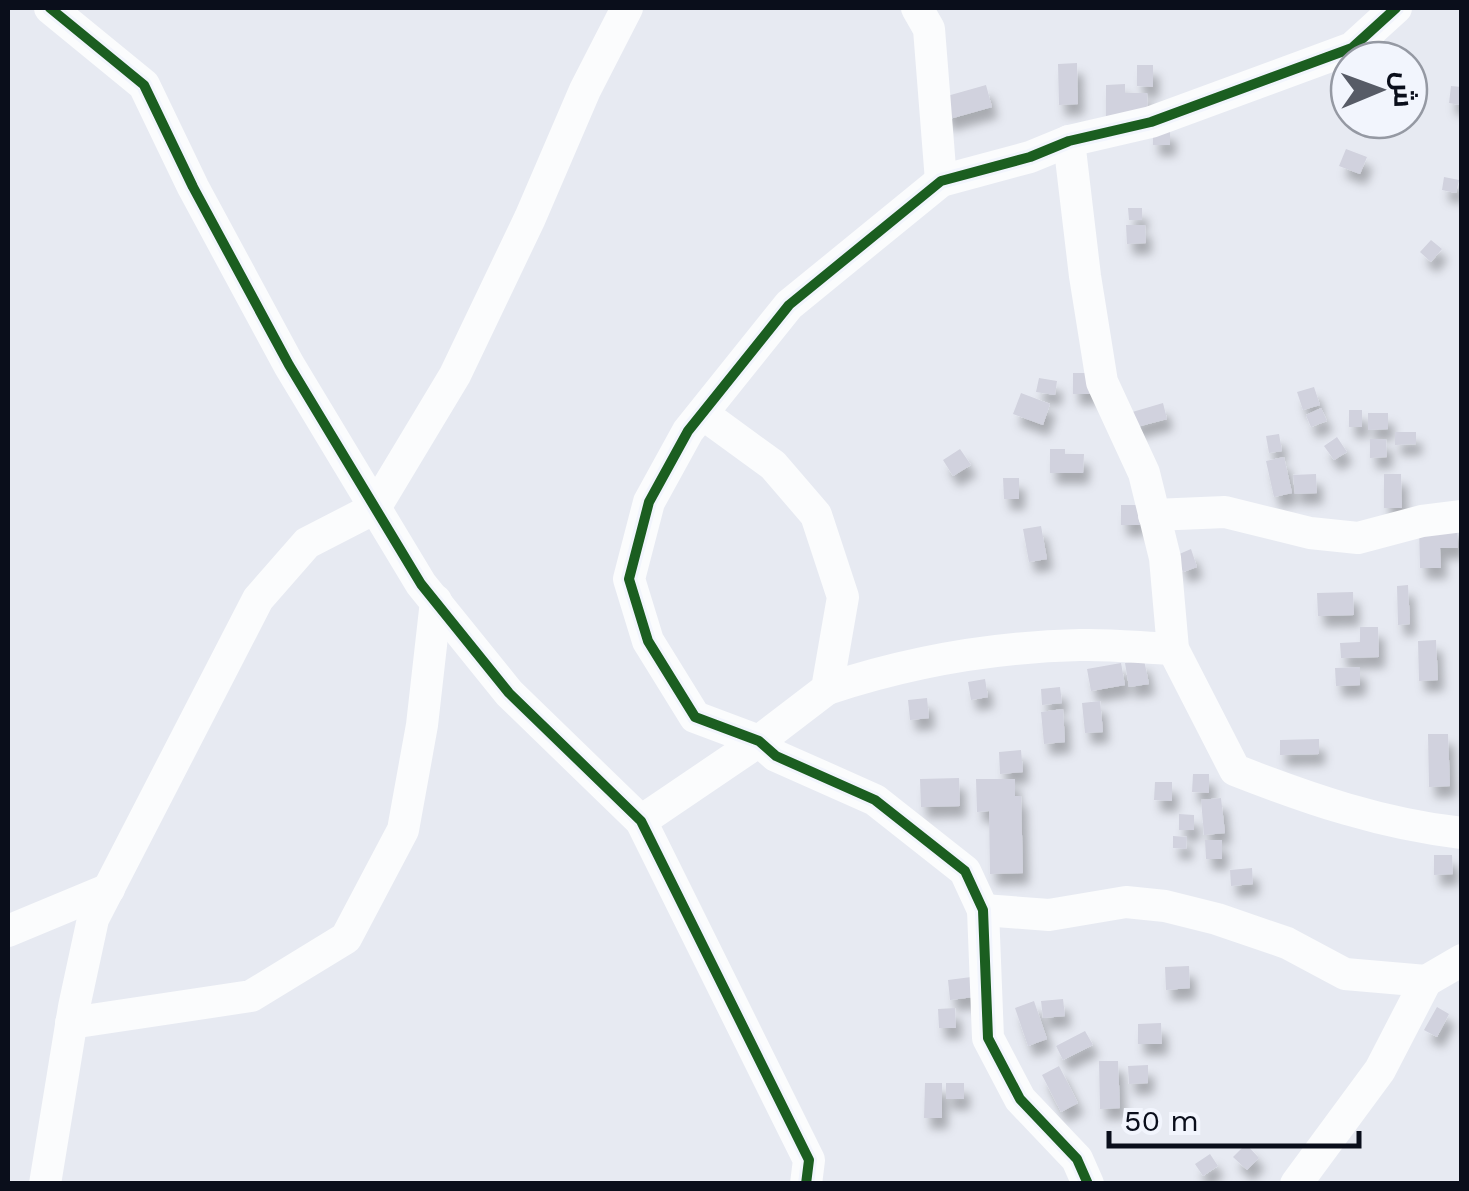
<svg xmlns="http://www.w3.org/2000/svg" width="1469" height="1191" viewBox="0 0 1469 1191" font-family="'Work Sans',Cairo,sans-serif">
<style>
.building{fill:#d1d2de;filter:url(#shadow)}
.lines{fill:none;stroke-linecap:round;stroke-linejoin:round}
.minor{stroke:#fbfcfd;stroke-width:32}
.cycleway-casing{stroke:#f2f5fd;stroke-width:16}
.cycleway{stroke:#1b5e20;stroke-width:10}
</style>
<defs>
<filter id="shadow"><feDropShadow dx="6" dy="11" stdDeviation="5" flood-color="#0004"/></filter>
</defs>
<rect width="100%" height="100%" fill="#e7eaf2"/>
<g class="building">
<path d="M1077,63L1078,104L1059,105L1058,64Z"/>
<path d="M1137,65H1153V87L1137,86Z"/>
<path d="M1125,84V93H1147L1148,116L1106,117V85Z"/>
<path d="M986,85L992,107L946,120L940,98Z"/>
<path d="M1451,86L1462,87L1460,105L1449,103Z"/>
<rect x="1153" y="129" width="17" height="16"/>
<path d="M1346,149L1367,157L1360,174L1339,166Z"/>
<path d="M1444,177L1459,180L1456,193L1442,190Z"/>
<path d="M1128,208H1142V220H1129Z"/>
<path d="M1126,225H1145L1146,243L1127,244Z"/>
<path d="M1431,240L1442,249L1431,262L1420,252Z"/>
<path d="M1073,373H1093L1092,394H1073Z"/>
<path d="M1039,378L1057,381L1055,395L1036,392Z"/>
<path d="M1314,387L1320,405L1303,410L1297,392Z"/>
<path d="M1021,393L1050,404L1043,425L1013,414Z"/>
<path d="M1163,403L1167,419L1133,428L1129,413Z"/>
<path d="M1321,408L1327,421L1311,427L1306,415Z"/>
<rect x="1349" y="410" width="13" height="17"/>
<path d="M1368,413H1388V429L1368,430Z"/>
<path d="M1395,432H1416V444L1395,445Z"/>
<path d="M1279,434L1282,451L1269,453L1266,436Z"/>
<path d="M1337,437L1347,452L1334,460L1324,446Z"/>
<path d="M1370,439H1386L1387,457L1370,458Z"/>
<path d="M960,449L971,465L953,476L943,460Z"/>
<path d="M1050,449H1065V454H1084L1083,473H1050Z"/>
<path d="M1284,457L1292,493L1274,497L1266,461Z"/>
<path d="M1316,474L1317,493L1295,494L1293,475Z"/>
<path d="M1384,474H1401L1402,508H1384Z"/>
<path d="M1003,478H1019V499H1004Z"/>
<rect x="1121" y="505" width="19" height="20"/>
<path d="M1041,526L1047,559L1029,562L1023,529Z"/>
<path d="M1457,526L1458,548H1440L1441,568H1420L1419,527Z"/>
<path d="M1191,549L1197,567L1183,572L1177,555Z"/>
<path d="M1408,585L1410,624L1398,625L1397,586Z"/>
<path d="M1353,592L1354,615L1318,616L1317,593Z"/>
<path d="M1360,627H1378L1379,657L1341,658L1340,643L1360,642Z"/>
<path d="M1436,640L1438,680L1419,681L1418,641Z"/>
<path d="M1144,660L1149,684L1129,687L1125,663Z"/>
<path d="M1121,663L1125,685L1091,691L1087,669Z"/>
<path d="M1360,667V685L1336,686L1335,668Z"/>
<path d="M985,679L988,697L971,700L968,682Z"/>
<path d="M1060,687L1062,703L1042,705L1041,689Z"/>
<path d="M927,698L929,718L910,720L908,700Z"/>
<path d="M1100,701L1103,732L1085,733L1082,703Z"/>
<path d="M1063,709L1065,742L1044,744L1041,712Z"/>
<path d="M1428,734H1448L1450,786L1429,787Z"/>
<path d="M1319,739V754L1280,755V740Z"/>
<path d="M1021,750L1023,772L1000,774L999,752Z"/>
<path d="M1193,774H1209V793L1192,792Z"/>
<path d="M959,778L960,806L921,807L920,779Z"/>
<path d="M976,779H1015V796H1021L1023,873L990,874L989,811L977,812Z"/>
<path d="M1155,782H1172V801L1154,800Z"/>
<path d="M1221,798L1225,833L1204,835L1201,800Z"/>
<path d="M1179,814L1194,815V830H1179Z"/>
<path d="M1173,836L1187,837L1186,849L1173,848Z"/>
<path d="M1205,840H1222V859H1206Z"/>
<path d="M1434,855H1452L1453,874L1434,875Z"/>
<path d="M1252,868L1253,884L1231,886L1230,870Z"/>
<path d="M1189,966L1190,988L1166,990L1165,967Z"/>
<path d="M979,976L982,996L950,1000L948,980Z"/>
<path d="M1063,999L1065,1016L1043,1018L1041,1001Z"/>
<path d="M1034,1001L1047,1039L1028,1046L1015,1008Z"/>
<path d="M1437,1007L1449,1014L1437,1037L1424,1030Z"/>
<path d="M955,1008L956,1028H939L938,1009Z"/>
<path d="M1161,1023L1162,1044H1138V1024Z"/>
<path d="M1085,1031L1093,1045L1063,1060L1056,1046Z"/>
<path d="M1099,1061H1118L1120,1108L1100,1109Z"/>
<path d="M1148,1065V1083L1129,1084L1128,1066Z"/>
<path d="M1059,1066L1078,1103L1061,1112L1042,1075Z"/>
<path d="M925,1083H942V1118H924Z"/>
<rect x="946" y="1083" width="18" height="16"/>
<path d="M1246,1144L1259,1158L1247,1170L1233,1157Z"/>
<path d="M1210,1154L1218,1166L1203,1176L1195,1164Z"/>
</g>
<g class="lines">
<g class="minor">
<path d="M50,8L144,85L193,187L289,365L421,584L509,693L641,821L809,1160L806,1184"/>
<path d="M917,8L929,29L941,181"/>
<path d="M1069,141L1085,276L1102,382L1144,473L1165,558L1173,649L1235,770C1309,799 1382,824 1462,833"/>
<path d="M1154,515L1225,512L1310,533L1358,538L1422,521L1462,516"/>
<path d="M827,689C908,662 995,647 1080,645C1111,644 1143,648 1173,649"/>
<path d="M641,821L759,741L827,689L843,597L816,515L773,465L703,414"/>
<path d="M983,910L1049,915L1126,902L1165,906L1217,919L1287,943L1345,974L1426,981"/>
<path d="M8,931L109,889"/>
<path d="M71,1023L251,996L346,938L403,830L422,725L436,601"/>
<path d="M45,1184L74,1007L93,919L258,599L307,543L375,508L455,375L530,218L585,90L627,8"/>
<path d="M1088,1184L1077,1159L1020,1099L988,1038L983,910L965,871L875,800L776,756L759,741L695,717L648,641L629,579L649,502L688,431L789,305L941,181L1030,157L1069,141L1151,122L1352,48L1396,8"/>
<path d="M1296,1184L1380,1070L1426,981L1462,960"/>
</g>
<defs>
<g id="cycleway">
<path d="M50,8L144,85L193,187L289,365L421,584L509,693L641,821L809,1160L806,1184"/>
<path d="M1088,1184L1077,1159L1020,1099L988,1038L983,910L965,871L875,800L776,756L759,741L695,717L648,641L629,579L649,502L688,431L789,305L941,181L1030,157L1069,141L1151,122L1352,48L1396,8"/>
</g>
</defs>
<use href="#cycleway" class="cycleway-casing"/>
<use href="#cycleway" class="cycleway"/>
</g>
<rect width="1469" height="1191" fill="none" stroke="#0a0e1b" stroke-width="20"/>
<g transform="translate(1379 90) rotate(89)"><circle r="48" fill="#f2f5fd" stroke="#9599a3" stroke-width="2.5"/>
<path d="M0-8L18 38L0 25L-18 38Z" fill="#575b66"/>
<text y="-15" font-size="28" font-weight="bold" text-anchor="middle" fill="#0a0e1b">ش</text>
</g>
<path d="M1109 1131v15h250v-15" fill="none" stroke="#0a0e1b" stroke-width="5"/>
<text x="1124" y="1131" font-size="30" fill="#0a0e1b" stroke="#f2f5fd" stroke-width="8" paint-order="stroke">50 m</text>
</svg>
